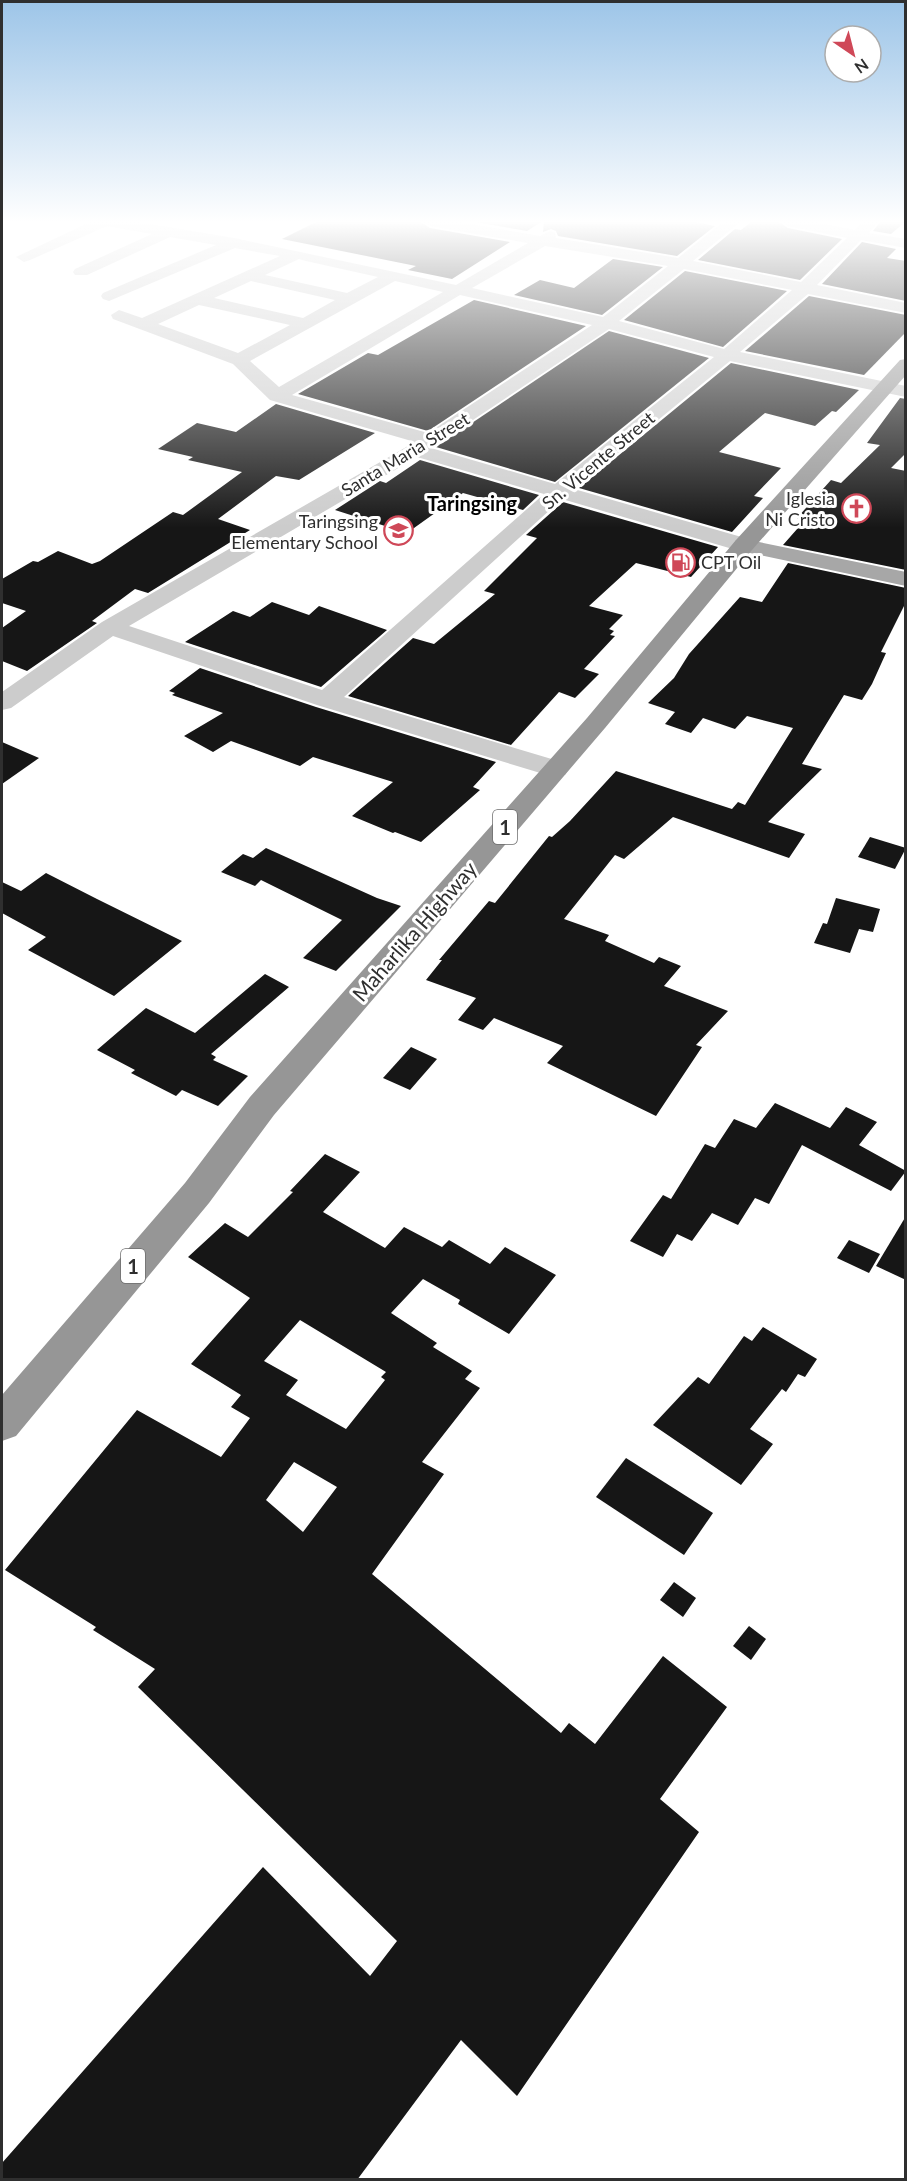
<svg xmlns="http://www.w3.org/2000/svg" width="907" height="2181" viewBox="0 0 907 2181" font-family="Lato,sans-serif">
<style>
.building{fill:#161616;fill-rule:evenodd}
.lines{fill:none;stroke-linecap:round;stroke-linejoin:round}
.minor{fill:#ccc;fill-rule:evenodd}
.major{fill:#a7a7a7;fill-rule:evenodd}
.highway{fill:#969696;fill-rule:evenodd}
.labels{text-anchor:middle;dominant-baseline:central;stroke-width:6;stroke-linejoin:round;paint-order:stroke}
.far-street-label{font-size:18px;fill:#2f2f2f;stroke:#fff}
.far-poi-label{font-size:18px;fill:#2f2f2f;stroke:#fff;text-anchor:end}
.far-quarter-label{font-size:20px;font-weight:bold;fill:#000;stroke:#fff}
.shield{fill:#fff;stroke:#6d6d6d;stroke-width:1.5}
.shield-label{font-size:20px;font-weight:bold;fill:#2f2f2f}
.street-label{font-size:21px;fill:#2f2f2f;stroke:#fff}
</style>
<rect width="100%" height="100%" fill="#fff"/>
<g class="building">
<path d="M316,222H421L430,228L510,242L452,279L408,270L416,266L282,239Z"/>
<path d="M476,222H541L527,231Z"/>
<path d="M544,222H695L715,226L677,256L558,236L556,231L551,229L543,232Z"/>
<path d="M751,222H779L788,228L842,239L800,280L698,260L735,229L741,230Z"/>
<path d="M880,222H905L891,234L873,231Z"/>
<path d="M862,242L896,249L887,258L906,261V301L822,284Z"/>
<path d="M613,259L663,267L602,315L514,295L540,280L574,288Z"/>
<path d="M685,271L787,291L723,347L624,320Z"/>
<path d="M809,296L906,315V332L864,375L745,351Z"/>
<path d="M474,300L586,326L428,431L298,394L368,353L378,355Z"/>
<path d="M609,331L709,358L555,482L436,447Z"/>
<path d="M731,363L859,390L836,412L832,411L815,426L765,413L719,452L781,468L754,496L763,498L732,532L579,488Z"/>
<path d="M900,398L906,399V453L891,468L906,471V570L783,545L805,520L797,518L831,480L841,483L880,445L867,443Z"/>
<path d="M276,404L375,433L299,480L276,476L218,519L250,530L148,593L135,589L92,621L97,623L27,671L2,661V628L26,611L2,603V579L33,561L38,562L58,551L92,564L100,561L173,512L183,515L242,472L188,460L193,457L158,449L197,423L236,432Z"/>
<path d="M420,460L539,495L523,510L463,493L407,533L335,510L380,481L386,483Z"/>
<path d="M563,502L718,547L691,577L636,563L589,606L623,615L609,629L614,631L610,635L615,636L584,669L599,674L575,698L559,692L511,745L348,696L413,638L434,644L495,594L484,591L537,538L526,535Z"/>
<path d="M788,563L906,588V602L881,652L886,653L872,684L862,700L844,695L802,764L822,769L768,822L805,834L789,858L673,817L624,859L615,855L564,919L609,935L605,941L654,963L659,957L681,966L664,986L728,1011L696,1045L702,1047L656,1116L547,1063L563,1046L494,1018L483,1030L458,1020L476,998L426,980L442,960H439L489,901L495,903L549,836L552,837L570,821L616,771L732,809L738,802L745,805L793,728L747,716L735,729L703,718L691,733L665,724L675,712L648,703L674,678L689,654L740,597L762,602Z"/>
<path d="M272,602L309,615L319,606L387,630L321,687L185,642L233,611L250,617Z"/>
<path d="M200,668L316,707L496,762L473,787L480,790L421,842L395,832L393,833L352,816L393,782L313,757L300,766L231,741L213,752L184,736L223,713L172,695L175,693L169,691Z"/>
<path d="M2,742L39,758L2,784Z"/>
<path d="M870,837L906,848L895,869L858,857Z"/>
<path d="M266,848L377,898L401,906L336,971L303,958L342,920L261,880L255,886L221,872L243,854L253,858Z"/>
<path d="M46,873L97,899L182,941L114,996L28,950L46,937L2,913V882L21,891Z"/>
<path d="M836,898L880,909L873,932L859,929L850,953L814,943L823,923L827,924Z"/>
<path d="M265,974L289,987L211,1054L216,1057L213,1060L248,1076L218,1106L182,1090L176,1096L131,1073L135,1070L97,1050L146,1008L195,1033Z"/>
<path d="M411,1047L437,1059L410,1090L383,1078Z"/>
<path d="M775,1103L830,1128L846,1107L877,1122L859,1145L906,1171L891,1191L802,1145L769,1204L755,1198L738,1225L712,1213L692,1241L677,1234L663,1257L630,1241L663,1195L671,1199L705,1144L715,1148L734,1119L756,1128Z"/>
<path d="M325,1154L360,1172L323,1212L385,1248L404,1227L442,1247L449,1240L490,1264L505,1247L556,1275L509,1334L458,1304L460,1300L423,1279L391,1313L437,1343L433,1347L472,1371L465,1379L480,1388L422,1462L444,1474L372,1574L561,1733L569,1723L595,1744L663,1656L727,1707L660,1799L699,1832L517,2096L461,2040L357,2180H2V2163L263,1867L370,1976L397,1941L138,1687L155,1669L93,1630L96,1627L5,1570L137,1410L221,1457L250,1418L231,1407L241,1395L191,1364L250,1298L188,1257L225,1223L248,1237L293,1192L290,1191ZM300,1320L386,1372L381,1377L385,1380L346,1429L286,1395L298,1380L264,1361ZM294,1462L337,1487L303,1532L266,1500Z"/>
<path d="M906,1216V1280L876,1266Z"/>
<path d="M849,1240L880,1254L869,1273L837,1258Z"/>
<path d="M763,1327L817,1359L805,1377L798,1374L786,1392L782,1389L750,1429L773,1444L741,1485L653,1425L698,1377L709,1384L744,1336L752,1341Z"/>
<path d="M626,1458L713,1513L684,1555L596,1497Z"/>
<path d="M674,1582L696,1598L683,1617L660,1600Z"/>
<path d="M749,1626L766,1639L751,1660L733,1646Z"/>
</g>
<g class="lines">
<path class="minor" d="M90,222H138L234,238L456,285L528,243L430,226L423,222H460L540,236L550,231L555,233L556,238L678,258L723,222H740L693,261L801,282L847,238L788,226L781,222H815L855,230L862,222H878L869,233L906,239V248L861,240L817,285L906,303V313L808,294L740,352L906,386V397L730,361L574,489L752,540L755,545L752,550H736L562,499L344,697L565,763L569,769L565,775L556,777L547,775L317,705L113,636L11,708L2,710V692L102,622L415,442L270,400L233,364L113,319L111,315L119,310L142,318L280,256L235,248L109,301L103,299L101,296L103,293L216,245L170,237L87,275H75L73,272L75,269L152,234L107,226L30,260L24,262L16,257ZM545,246L668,266L603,317L472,288ZM299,259L306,261L378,277L347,293L265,275ZM684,269L792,290L724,349L619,321ZM251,281L335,300L303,318L214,298ZM395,281L443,292L279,387L250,361ZM460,295L592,325L428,433L292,395ZM199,305L290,325L238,353L158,324ZM609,329L714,357L555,484L431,448ZM417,457L544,494L322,690L129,626Z"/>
<path class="major" d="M744,539L906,572V586L736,550L733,545L736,540Z"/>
<path class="highway" d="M906,359V375L752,550L605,728L274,1115L209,1203L16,1436L2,1441V1395L185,1183L250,1097L587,718L736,540L900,360Z"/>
</g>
<linearGradient id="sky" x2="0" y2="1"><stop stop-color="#9dc5e8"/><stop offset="0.42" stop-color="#fff"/><stop offset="1" stop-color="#fff" stop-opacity="0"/></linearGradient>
<rect width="907" height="528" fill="url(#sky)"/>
<defs>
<symbol id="church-ring" viewBox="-11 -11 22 22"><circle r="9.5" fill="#fff" stroke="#cf4858" stroke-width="1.5"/><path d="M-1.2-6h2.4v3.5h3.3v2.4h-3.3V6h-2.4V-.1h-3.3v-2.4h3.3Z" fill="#cf4858"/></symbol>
<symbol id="school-ring" viewBox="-11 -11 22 22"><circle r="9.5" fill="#fff" stroke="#cf4858" stroke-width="1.5"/><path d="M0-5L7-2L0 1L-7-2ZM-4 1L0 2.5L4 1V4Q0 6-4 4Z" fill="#cf4858"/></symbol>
<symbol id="fuel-ring" viewBox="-11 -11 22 22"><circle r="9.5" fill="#fff" stroke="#cf4858" stroke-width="1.5"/><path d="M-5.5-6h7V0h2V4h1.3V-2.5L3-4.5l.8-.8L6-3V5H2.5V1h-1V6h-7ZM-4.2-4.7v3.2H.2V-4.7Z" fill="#cf4858"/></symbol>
</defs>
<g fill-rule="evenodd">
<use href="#church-ring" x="840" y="492" width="33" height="33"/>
<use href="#school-ring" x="382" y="514" width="33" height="33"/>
<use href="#fuel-ring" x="664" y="546" width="33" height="33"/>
</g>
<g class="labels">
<g class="far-street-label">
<text transform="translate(405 454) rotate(-31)">Santa Maria Street</text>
<text transform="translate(598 460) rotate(-40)">Sn. Vicente Street</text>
</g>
<g class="far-poi-label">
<text x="835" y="498">Iglesia<tspan x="835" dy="21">Ni Cristo</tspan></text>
<text x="378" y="521">Taringsing<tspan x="378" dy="21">Elementary School</tspan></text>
<text x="701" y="562" text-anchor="start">CPT Oil</text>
</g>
<g class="far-quarter-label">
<text x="472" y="503">Taringsing</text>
</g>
<g class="shield">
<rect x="493" y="810" width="24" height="34" rx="4.5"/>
<rect x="121" y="1249" width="24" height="34" rx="4.5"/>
</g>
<g class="shield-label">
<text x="505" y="827">1</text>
<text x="133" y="1266">1</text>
</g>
<g class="street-label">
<text transform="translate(414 931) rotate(-49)">Maharlika Highway</text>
</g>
</g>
<rect width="907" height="2181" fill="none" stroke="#2f2f2f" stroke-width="6"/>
<g transform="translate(853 54) rotate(145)"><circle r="28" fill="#ffffff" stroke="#acacac" stroke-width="1.5"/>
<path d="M0-4.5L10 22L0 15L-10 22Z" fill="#cf4858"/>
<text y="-9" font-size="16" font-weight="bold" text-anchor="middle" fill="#2f2f2f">N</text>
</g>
</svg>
